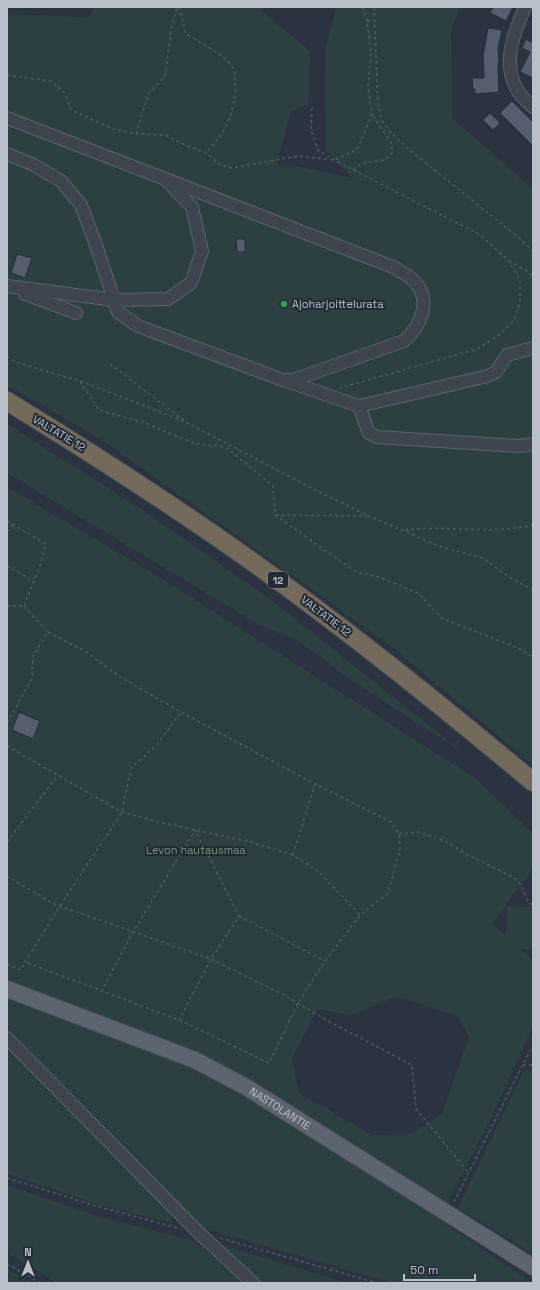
<svg xmlns="http://www.w3.org/2000/svg" width="540" height="1290" viewBox="0 0 540 1290" font-family="'Space Grotesk',sans-serif">
<style>
.green{fill:#2d4041;fill-rule:evenodd}
.building{fill:#555e6d;stroke:#242c37}
.lines{fill:none;stroke-linecap:round;stroke-linejoin:round}
.minor-casing{stroke:#5b636d;stroke-width:14}
.major-casing{stroke:#474e59;stroke-width:18}
.highway-casing{stroke:#48505a;stroke-width:20}
.path{stroke:#4c5d5f;stroke-width:1.5;stroke-dasharray:3 3;stroke-linecap:butt}
.minor{stroke:#3e454f;stroke-width:12}
.major{stroke:#5c646f;stroke-width:16}
.highway{stroke:#746a5c;stroke-width:18}
.leisure-dot{fill:#2e9e5b;stroke:#222a35;stroke-width:1.5}
.labels{text-anchor:middle;dominant-baseline:central;stroke-width:4;stroke-linejoin:round;paint-order:stroke}
.shield{fill:#222a35;stroke:#8c939d;stroke-width:1}
.shield-label{font-size:10px;font-weight:bold;fill:#bac0ca}
.poi-label{font-size:11px;fill:#bac0ca;stroke:#222a35;text-anchor:start}
.street-label{font-size:11px;fill:#bac0ca;stroke:#222a35}
.park-label{font-size:11px;fill:#75987c;stroke:#222a35}
</style>
<rect width="100%" height="100%" fill="#2a333f"/>
<g class="green">
<path d="M95,7H263L260,10L310,51L309,103L291,112L276,166H296L353,178L326,151L325,48L337,7H460L451,29L452,118L533,189V765L391,646L107,443L7,385V293L9,294L7,292V14L89,17Z"/>
<path d="M7,424L149,514L271,600L464,753L357,684L302,643L256,623L7,473Z"/>
<path d="M7,487L153,573L475,778L533,834V868L492,924L506,936L507,906L533,907V949H521L533,961V1027L491,1118L446,1205L249,1079L198,1054L7,982ZM397,996L459,1017L469,1037L442,1114L410,1134L372,1135L299,1093L292,1058L318,1009L351,1015Z"/>
<path d="M7,994L192,1065L241,1091L363,1168L533,1283H393L203,1228L7,1027Z"/>
<path d="M7,1044L169,1210L173,1223L99,1205L7,1174Z"/>
<path d="M524,1070L533,1071V1254L458,1208Z"/>
<path d="M7,1185L100,1217L194,1241L243,1283H57L7,1253Z"/>
<path d="M219,1244L347,1283H261Z"/>
<path d="M7,1269L33,1283H7Z"/>
</g>
<g class="building">
<path d="M493,7H513L506,21L490,13Z"/>
<path d="M488,28L502,30L498,49L499,63L498,64L499,92L475,94V89H473L472,78H484L483,56Z"/>
<path d="M526,39L533,43V78L520,72L530,52L522,48Z"/>
<path d="M512,101L533,122V146L500,113Z"/>
<path d="M490,113L500,123L493,130L483,120Z"/>
<path d="M236,239H245V252H237Z"/>
<path d="M17,254L32,258L25,278L11,273Z"/>
<path d="M19,712L40,721L33,739L12,730Z"/>
</g>
<g class="lines">
<defs>
<g id="minor">
<path d="M525,7C514,33 501,64 518,91C521,97 528,102 533,107"/>
<path d="M7,118L393,267C399,271 409,275 414,281C433,300 420,327 404,341L293,380H283L138,326L118,312L95,242L81,205L61,181L32,164L7,154"/>
<path d="M7,286L115,300L168,299L191,283L202,251L192,207L167,181"/>
<path d="M25,294L76,313"/>
<path d="M286,381L359,406L488,376L496,372L507,355L533,348"/>
<path d="M359,406L369,433L377,437L519,446L533,444"/>
<path d="M7,1038L199,1233L253,1283"/>
</g>
<g id="major">
<path id="s1" d="M7,989L195,1060L246,1087L533,1267"/>
</g>
<path id="highway" d="M7,401C90,452 171,504 250,560C348,630 441,705 533,782"/>
</defs>
<use href="#minor" class="minor-casing"/>
<use href="#major" class="major-casing"/>
<use href="#highway" class="highway-casing"/>
<g class="path">
<path d="M179,7L186,34C198,42 227,55 233,68C235,71 234,77 235,80C237,108 226,133 207,152"/>
<path d="M374,7L378,105L382,120L389,131L412,152L517,236L533,251"/>
<path d="M367,21H375"/>
<path d="M7,75L50,81L65,93L71,110L113,129L136,134L166,135L183,144L206,153L219,164L231,168L298,156L334,160L357,150L372,114L368,87L371,55L367,21L363,7"/>
<path d="M312,108L311,130L318,150L334,160L479,234L508,260L520,280V303L514,320L498,336L477,349L340,388"/>
<path d="M136,134L148,95L165,76L171,31L177,7"/>
<path d="M353,170C363,160 372,162 385,160L393,152L391,143L372,114"/>
<path d="M509,261L527,271L533,277"/>
<path d="M7,356L15,362L80,381L184,421"/>
<path d="M110,364L186,422L315,490L369,516L441,547L483,558L509,577L533,590"/>
<path d="M80,381L99,410L145,423L196,444L226,447L273,486L275,515L367,516"/>
<path d="M275,515L356,572L379,577L418,593L443,619L518,648L533,657"/>
<path d="M7,521L46,544L41,563L24,606"/>
<path d="M405,530C447,525 492,535 533,525"/>
<path d="M7,532L13,524"/>
<path d="M7,566L34,581"/>
<path d="M7,606H24L48,632"/>
<path d="M7,723L32,679L33,656L48,632L83,650L120,677L181,712L315,784L391,822L399,834L400,849L388,893L360,915L325,961L298,1003L269,1063L179,1020L25,962L60,906L122,812L131,768L157,745L181,712"/>
<path d="M7,746L122,812L155,821L250,842L293,855L319,872L360,915"/>
<path d="M399,834L418,832L445,841L466,854L515,878C524,886 524,899 533,906"/>
<path d="M7,842L57,776"/>
<path d="M293,855L315,784"/>
<path d="M7,876L54,904L211,959L286,996L328,1021L412,1065L416,1109L469,1173"/>
<path d="M239,916L325,961"/>
<path d="M7,964L21,970L25,962"/>
<path d="M101,992L133,932L195,830L239,916L211,959L179,1020"/>
<path d="M523,1065H533"/>
<path d="M7,1178L96,1206L178,1228"/>
<path d="M454,1202L533,1045"/>
<path d="M220,1238L377,1283"/>
<path d="M7,1264L41,1283"/>
</g>
<use href="#minor" class="minor"/>
<use href="#major" class="major"/>
<use href="#highway" class="highway"/>
</g>
<circle class="leisure-dot" cx="284" cy="304" r="4"/>
<g class="labels">
<rect class="shield" x="268" y="572" width="20" height="16" rx="3"/>
<g class="shield-label">
<text x="278" y="580">12</text>
</g>
<g class="poi-label">
<text x="292" y="304">Ajoharjoittelurata</text>
</g>
<g class="street-label">
<text transform="translate(59 433) rotate(31)">VALTATIE 12</text>
<text transform="translate(326 616) rotate(37)">VALTATIE 12</text>
<text stroke="none"><textPath href="#s1" startOffset="299">NASTOLANTIE</textPath></text>
</g>
<g class="park-label">
<text x="196" y="850">Levon hautausmaa</text>
</g>
</g>
<rect width="540" height="1290" fill="none" stroke="#bac0ca" stroke-width="16"/>
<g transform="translate(28 1262)" stroke="#222a35" stroke-width="3" paint-order="stroke">
<path d="M0-3L7 15L0 10L-7 15Z" fill="#bac0ca"/>
<text y="-6" font-size="11" font-weight="bold" text-anchor="middle" fill="#bac0ca">N</text>
</g>
<path d="M404 1274v6h71v-6" fill="none" stroke="#bac0ca" stroke-width="2"/>
<text x="410" y="1274" font-size="12" fill="#bac0ca" stroke="#222a35" stroke-width="3" paint-order="stroke">50 m</text>
</svg>
